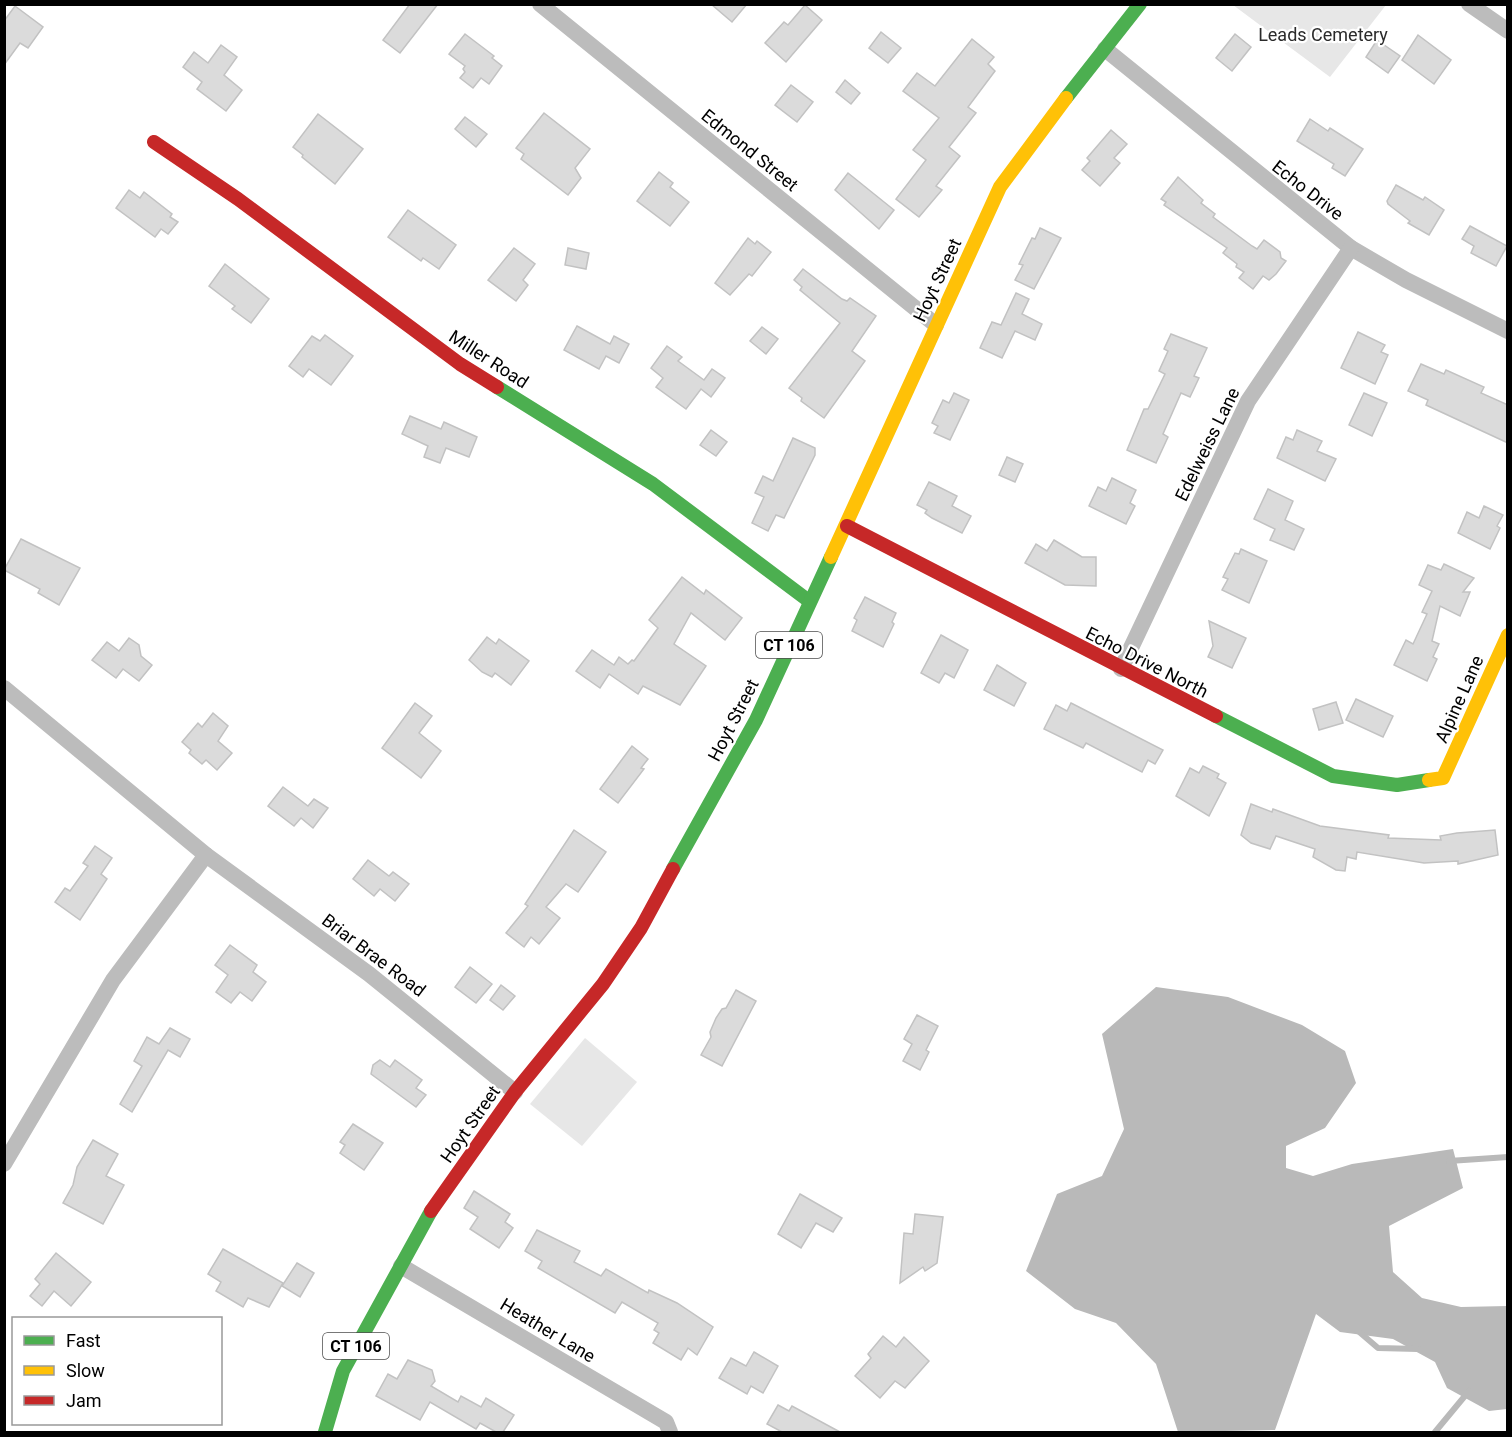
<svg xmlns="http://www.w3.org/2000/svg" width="1512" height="1437" viewBox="0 0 1512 1437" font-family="Roboto,sans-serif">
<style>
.green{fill:#e7e7e7}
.water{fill:#b9b9b9}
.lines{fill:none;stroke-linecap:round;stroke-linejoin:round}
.stream{stroke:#b9b9b9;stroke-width:6}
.building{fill:#dbdbdb;stroke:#c2c2c2;stroke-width:1.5}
.street{stroke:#bcbcbc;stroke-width:16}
.fast{stroke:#4caf50;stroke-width:14}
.slow{stroke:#ffc107;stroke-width:14}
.jam{stroke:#c62828;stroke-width:14}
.labels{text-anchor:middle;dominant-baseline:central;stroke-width:4.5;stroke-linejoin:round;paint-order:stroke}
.shield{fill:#fff;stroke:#4c4c4c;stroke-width:1.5}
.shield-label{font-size:16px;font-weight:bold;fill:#000}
.park-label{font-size:18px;fill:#2b2b2b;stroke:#fff}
.street-label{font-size:18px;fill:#000;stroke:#fff}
</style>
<rect width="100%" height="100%" fill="#fff"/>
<g class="green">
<path d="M1233,5H1386L1330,77Z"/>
<path d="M585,1038L637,1082L582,1146L530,1104Z"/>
</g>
<path class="water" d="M1156,987L1228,997L1302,1025L1345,1051L1356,1083L1325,1128L1286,1146V1168L1313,1176L1352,1164L1453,1149L1463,1188L1389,1226L1393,1272L1422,1298L1461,1307L1507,1306V1409L1489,1411L1447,1388L1435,1362L1393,1339L1340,1332L1316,1314L1275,1430L1178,1432L1156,1364L1116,1323L1075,1309L1026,1271L1057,1194L1102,1176L1124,1129L1102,1034Z"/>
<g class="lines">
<g class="stream">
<path d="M1449,1161L1508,1157"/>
<path d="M1357,1330L1378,1348L1418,1349"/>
<path d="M1435,1432L1469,1391"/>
</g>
</g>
<g class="building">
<path d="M410,4H438L400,53L383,40Z"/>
<path d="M711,4H747L732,22Z"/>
<path d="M805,5L822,20L786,62L765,43L784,22L788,25Z"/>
<path d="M15,6L43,27L28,48L20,43L4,65V21Z"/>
<path d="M881,32L901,48L888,63L869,48Z"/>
<path d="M465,34L494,56L492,58L502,66L489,84L481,78L473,88L460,78L465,72L463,69L465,66L449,54Z"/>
<path d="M1235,34L1251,47L1232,71L1216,58Z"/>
<path d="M1418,35L1451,60L1434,84L1402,60Z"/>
<path d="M972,39L994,57L988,64L995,71L968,107L976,113L949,147L960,156L936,186L942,190L919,217L896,199L926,160L913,150L939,118L903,91L917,73L935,86Z"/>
<path d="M1377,40L1400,56L1388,73L1366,57Z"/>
<path d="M221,45L237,57L224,75L242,90L226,111L197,89L202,82L183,67L194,52L208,63Z"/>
<path d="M845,80L860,93L851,104L836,92Z"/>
<path d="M791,85L813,102L797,122L775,105Z"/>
<path d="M544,113L590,149L575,168L581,178L568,195L521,159L524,154L516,148Z"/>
<path d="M318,114L363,149L335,184L302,157L303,155L293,147Z"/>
<path d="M465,117L487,134L476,147L455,129Z"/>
<path d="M1310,119L1328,131L1330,128L1363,149L1345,176L1332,168L1334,164L1297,141Z"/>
<path d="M1111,130L1127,144L1114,158L1120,163L1100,186L1082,170L1090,161L1087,158Z"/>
<path d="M659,172L673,183L670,187L689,202L670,226L637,201Z"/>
<path d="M848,173L894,210L879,229L835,190Z"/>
<path d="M1178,177L1203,200L1201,203L1215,214L1213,217L1252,246L1257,249L1264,240L1280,252L1281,258L1286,261L1276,274L1269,280L1263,276L1253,289L1239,278L1244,272L1236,267L1237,264L1223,253L1227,248L1164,205L1166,202L1161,199Z"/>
<path d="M1396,185L1423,200L1425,197L1444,210L1429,235L1408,223L1410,221L1388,204L1387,201Z"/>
<path d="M129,190L140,198L144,192L172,214L170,217L178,222L168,234L161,229L155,237L116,208Z"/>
<path d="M408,210L456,245L439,269L423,258L421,261L388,237Z"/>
<path d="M1470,226L1507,246L1496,266L1471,253L1474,246L1462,239Z"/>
<path d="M1040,228L1061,238L1034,289L1015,280L1023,265L1019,264L1032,238L1035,239Z"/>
<path d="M748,238L755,244L757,241L771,252L752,276L749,274L730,295L715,283Z"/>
<path d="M514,248L535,264L523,280L528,285L516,301L488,280Z"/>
<path d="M568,248L589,253L586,269L565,265Z"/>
<path d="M225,264L269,299L251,323L232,309L235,306L209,286Z"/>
<path d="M803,269L842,299L847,301L850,298L876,316L852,351L865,361L824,418L801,401L802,398L789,388L840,323L800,290L802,287L794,280Z"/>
<path d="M1016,293L1029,299L1022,314L1042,324L1035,340L1015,331L1002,358L980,348L992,322L1001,325Z"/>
<path d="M577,326L610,344L614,336L629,344L619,363L606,356L599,369L564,350Z"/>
<path d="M762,327L778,339L766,354L750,341Z"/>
<path d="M1358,332L1385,345L1381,352L1388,355L1375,384L1341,368Z"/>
<path d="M1171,334L1207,348L1194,376L1199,378L1190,397L1181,393L1163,434L1168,437L1156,463L1127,450L1144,409H1148L1165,374L1159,371L1168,351L1164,349Z"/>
<path d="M325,335L353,356L331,385L309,369L303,377L289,366L312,336L320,341Z"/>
<path d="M667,346L682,357L678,361L704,380L712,369L725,378L711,397L701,389L686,409L656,387L663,378L651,368Z"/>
<path d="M1421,364L1444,374L1446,370L1484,387L1481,393L1508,405V443L1426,405L1428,400L1408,391Z"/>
<path d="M954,393L969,400L950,440L934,433L938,426L932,423L943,400L949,403Z"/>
<path d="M1364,393L1387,403L1372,436L1349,425Z"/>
<path d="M410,416L441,429L444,422L477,437L469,457L446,448L440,463L424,457L428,446L402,434Z"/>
<path d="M711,430L727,442L716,456L700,445Z"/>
<path d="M1297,430L1322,441L1317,451L1336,459L1325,481L1277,458L1286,437L1293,440Z"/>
<path d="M793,438L815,448V455L784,518L776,515L768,531L752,523L764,497L755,493L763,476L773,481Z"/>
<path d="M1007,457L1023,464L1015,482L999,475Z"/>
<path d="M1112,478L1136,490L1130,503L1135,506L1126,524L1089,506L1098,487L1106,491Z"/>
<path d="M929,482L957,496L952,506L971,516L962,533L932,518L925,513L927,510L917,505Z"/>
<path d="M1268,489L1293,501L1285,520L1304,529L1294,550L1270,540L1275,529L1254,519Z"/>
<path d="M1484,506L1503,515L1497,526L1500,528L1490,549L1458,533L1467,512L1479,518Z"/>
<path d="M21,539L80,568L59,605L38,593L40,589L4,570Z"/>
<path d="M1054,540L1082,557H1096V586L1065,585L1025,563L1036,544L1047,551Z"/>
<path d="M1241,549L1267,561L1249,603L1222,590L1228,579L1223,577L1235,553L1239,554Z"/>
<path d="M1444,564L1474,578L1463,592H1470L1460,616L1440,606L1432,641L1439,644L1433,657L1437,659L1427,681L1394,665L1406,640L1413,644L1427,614L1422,612L1432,591L1419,585L1428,565L1441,570Z"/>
<path d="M682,577L704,594L706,590L742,618L725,640L691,613L674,644L706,666L680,705L643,686L638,694L609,674L600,688L576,671L592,650L614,665L619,657L628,664L632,660L634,661L658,628L649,620Z"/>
<path d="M865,597L896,613L892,622L894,624L883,647L852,631L857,620L854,618Z"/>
<path d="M1209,621L1246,638L1232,668L1208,657L1213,646Z"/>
<path d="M941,635L968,650L954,678L945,673L939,683L921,673Z"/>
<path d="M487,637L496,644L499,639L529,661L511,685L495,673L492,677L482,672L469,660Z"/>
<path d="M129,638L139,645L141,656L152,665L139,681L123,669L116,678L92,660L107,642L119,651Z"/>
<path d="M997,665L1026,683L1014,706L984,690Z"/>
<path d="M1356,699L1393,716L1383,737L1346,720Z"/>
<path d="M1336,702L1343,723L1319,730L1313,709Z"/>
<path d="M415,703L432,716L419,733L441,751L421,778L382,748Z"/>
<path d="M1071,703L1163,750L1155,764L1148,760L1142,772L1086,743L1083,748L1044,729L1056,705L1067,711Z"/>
<path d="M213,713L228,726L218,741L232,753L217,770L206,760L202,764L189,753L191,750L182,742L198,723L202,727Z"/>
<path d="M632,746L648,759L641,768L644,769L618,803L600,789Z"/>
<path d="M1203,766L1219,774L1217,778L1226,783L1209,816L1176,796L1190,768L1199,773Z"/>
<path d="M283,787L308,806L314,799L328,808L313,828L301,818L294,826L268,806Z"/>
<path d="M1251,804L1272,812L1273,809L1320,826L1389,835L1388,838L1441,840L1440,836L1457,833L1495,830L1498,855L1458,864V861L1424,863L1357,852L1356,859L1347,857L1345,871L1336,870L1313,857L1315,849L1276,836L1270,849L1251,843L1241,835Z"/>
<path d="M574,830L606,852L578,892L566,884L546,907L560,918L539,944L531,937L524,947L506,933L528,906L525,904Z"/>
<path d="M95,846L112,858L101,874L107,879L80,920L55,902L65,888L70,891L88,866L83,863Z"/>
<path d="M368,860L389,876L393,872L409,884L395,901L380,889L374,896L353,879Z"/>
<path d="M230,945L257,965L253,972L266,982L252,1001L240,992L231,1003L216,992L228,975L215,965Z"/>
<path d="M470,967L492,984L476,1003L455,987Z"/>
<path d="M501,985L515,996L503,1010L490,1000Z"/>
<path d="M736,990L756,1001L722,1066L701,1055L711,1037L710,1032L716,1018L722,1009L726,1008Z"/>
<path d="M917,1015L938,1026L926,1050L929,1052L920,1070L903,1061L912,1044L904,1039Z"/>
<path d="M170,1028L190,1039L180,1057L168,1050L132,1112L120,1104L142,1066L134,1061L147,1037L159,1044Z"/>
<path d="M380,1060L390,1067L395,1060L422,1080L416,1088L426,1095L416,1107L371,1074L373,1065Z"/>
<path d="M353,1124L383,1143L364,1170L340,1153L345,1145L340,1142Z"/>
<path d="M93,1140L118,1154L106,1176L124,1185L103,1224L63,1203L73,1185L77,1167Z"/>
<path d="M474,1191L510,1214L505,1222L513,1228L499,1248L470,1229L478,1217L464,1208Z"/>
<path d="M800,1194L842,1218L833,1232L816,1223L801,1248L778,1234Z"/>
<path d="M915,1214L943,1217L937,1263L925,1271L923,1267L900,1283L904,1233L913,1234Z"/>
<path d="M537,1230L580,1251L574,1262L601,1276L606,1269L648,1293L649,1290L677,1303L713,1327L697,1355L688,1348L681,1360L653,1343L659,1333L654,1330L658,1323L622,1302L615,1313L538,1268L542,1261L525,1251Z"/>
<path d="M223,1249L283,1283L269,1307L248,1298L243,1307L216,1291L221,1282L208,1274Z"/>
<path d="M56,1253L91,1282L71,1306L54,1291L42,1306L30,1296L40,1284L35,1279Z"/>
<path d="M297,1263L314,1273L300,1297L282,1286Z"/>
<path d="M883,1336L896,1347L904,1337L929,1361L905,1388L895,1381L880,1398L855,1376L871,1358L868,1354Z"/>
<path d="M754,1352L778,1366L763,1393L751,1386L747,1394L719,1378L731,1358L746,1366Z"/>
<path d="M408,1360L432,1370L435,1381L431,1386L458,1402L461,1396L481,1407L486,1398L514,1415L503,1432H496L480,1423L476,1429L430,1402L420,1420L376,1396L388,1374L397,1379Z"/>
<path d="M778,1405L789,1411L792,1406L840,1432H782L767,1424Z"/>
</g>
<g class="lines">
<g class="street">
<path d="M540,4L936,325"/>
<path d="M1469,4L1508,31"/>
<path d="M1105,49L1351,248L1406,280L1508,331"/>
<path d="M1121,669L1248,401L1351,248"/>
<path d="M4,688L206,855L113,980L4,1164"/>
<path d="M206,855L369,974L515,1092"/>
<path d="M401,1266L666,1422L670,1432"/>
</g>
<g class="fast">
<path d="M1066,98L1140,4"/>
<path d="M497,387L653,484L809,601"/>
<path d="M1216,716L1333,776L1397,785L1429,780"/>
<path d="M673,869L756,720L831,557"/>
<path d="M325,1432L343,1371L431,1211"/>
</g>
<g class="slow">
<path d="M831,557L1000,187L1066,98"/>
<path d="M1429,780L1443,778L1508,635"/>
</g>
<g class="jam">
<path d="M154,142L238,199L460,364L497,387"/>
<path d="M847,526L1216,716"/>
<path d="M431,1211L515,1092L603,984L641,928L673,869"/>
</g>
</g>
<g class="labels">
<g class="shield">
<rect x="756" y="632" width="66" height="26" rx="4.5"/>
<rect x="323" y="1333" width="66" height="26" rx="4.5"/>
</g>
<g class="shield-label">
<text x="789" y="645">CT 106</text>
<text x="356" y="1346">CT 106</text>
</g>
<g class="park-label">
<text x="1323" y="34">Leads Cemetery</text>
</g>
<g class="street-label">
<text transform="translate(750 150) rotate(39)">Edmond Street</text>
<text transform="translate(1308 190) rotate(38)">Echo Drive</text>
<text transform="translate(937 280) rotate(-65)">Hoyt Street</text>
<text transform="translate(489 359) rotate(33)">Miller Road</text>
<text transform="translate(1207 444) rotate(-64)">Edelweiss Lane</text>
<text transform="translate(1147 662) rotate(27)">Echo Drive North</text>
<text transform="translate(1459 699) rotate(-66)">Alpine Lane</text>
<text transform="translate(733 720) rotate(-63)">Hoyt Street</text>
<text transform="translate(374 955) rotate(37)">Briar Brae Road</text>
<text transform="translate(470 1124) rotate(-55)">Hoyt Street</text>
<text transform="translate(548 1330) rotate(31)">Heather Lane</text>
</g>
</g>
<rect width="1512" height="1437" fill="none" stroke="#000000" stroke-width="12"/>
<rect x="12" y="1317" width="210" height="108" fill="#ffffff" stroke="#999999" stroke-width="1.5"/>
<rect x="24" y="1336" width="30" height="9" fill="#4caf50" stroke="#999999" stroke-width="1.5"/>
<text x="66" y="1347" font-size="18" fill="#000000">Fast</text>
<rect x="24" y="1366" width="30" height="9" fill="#ffc107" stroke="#999999" stroke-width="1.5"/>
<text x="66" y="1377" font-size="18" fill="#000000">Slow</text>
<rect x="24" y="1396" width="30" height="9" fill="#c62828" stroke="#999999" stroke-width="1.5"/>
<text x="66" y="1407" font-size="18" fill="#000000">Jam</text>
</svg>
